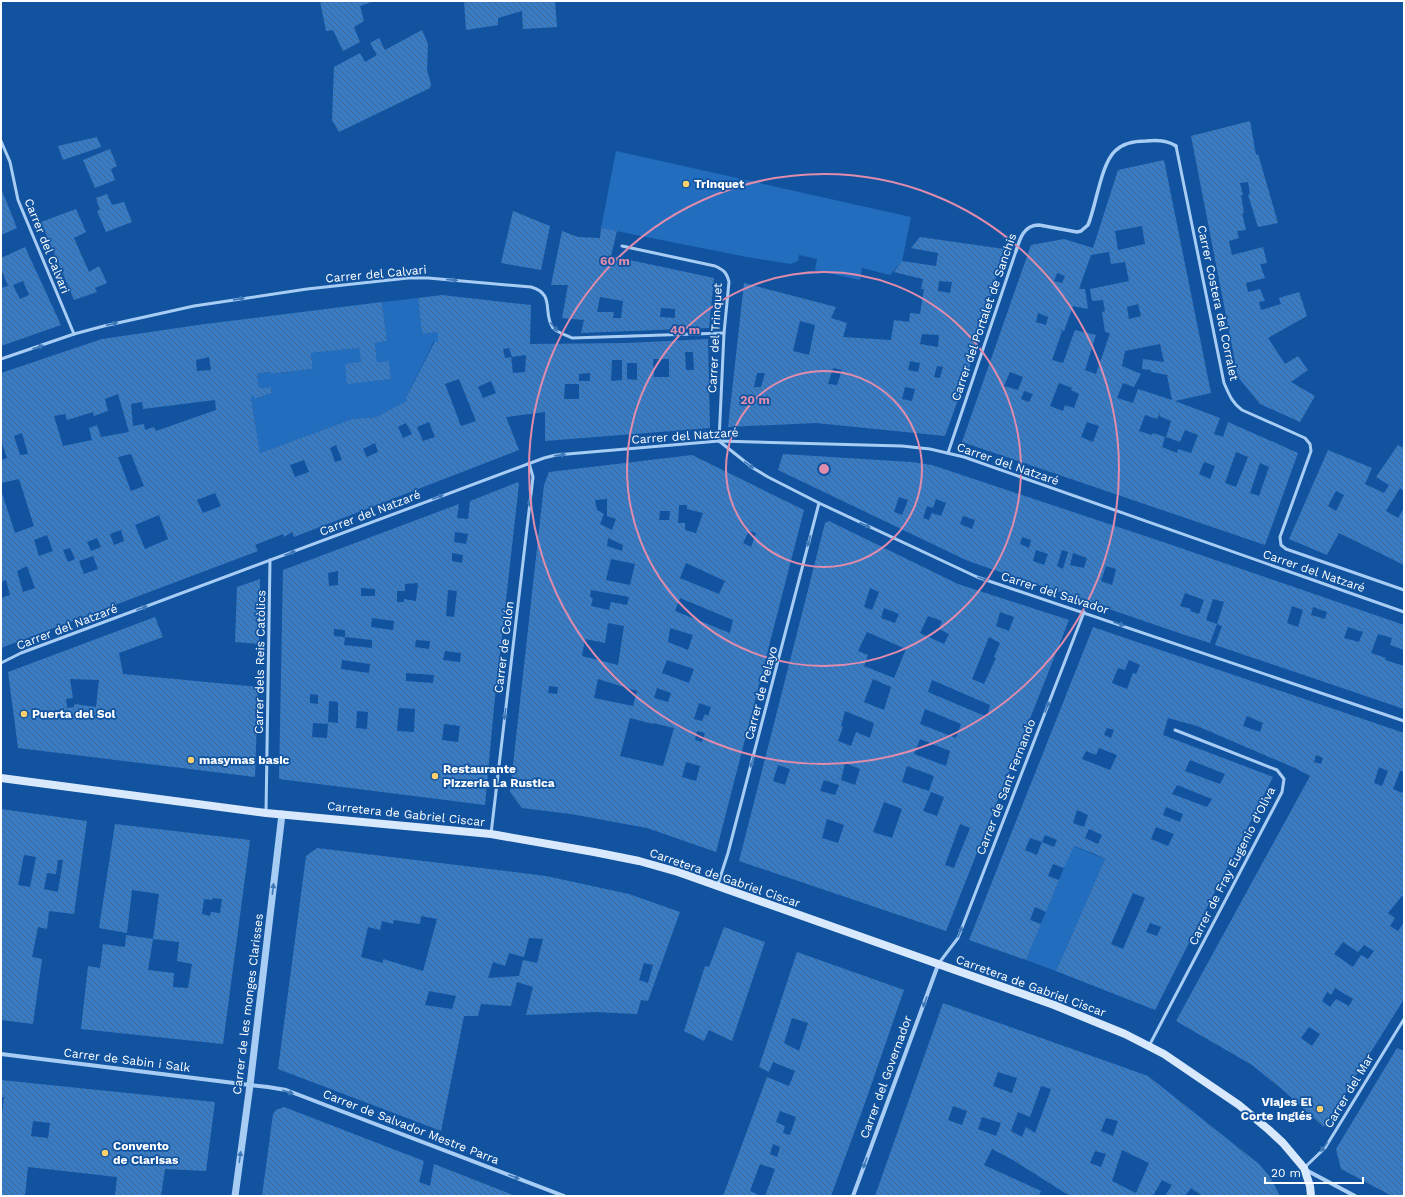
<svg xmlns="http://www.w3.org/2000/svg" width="1405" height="1197" viewBox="0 0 1405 1197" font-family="'Work Sans',sans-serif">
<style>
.garden{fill:#236dbe}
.building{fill:url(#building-back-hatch);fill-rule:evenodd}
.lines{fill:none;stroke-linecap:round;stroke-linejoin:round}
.service{stroke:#a8cdf5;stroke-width:3}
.pedestrian{stroke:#a8cdf5;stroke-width:3.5}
.minor{stroke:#a8cdf5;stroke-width:4}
.tertiary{stroke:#a8cdf5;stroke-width:7}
.secondary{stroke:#d8e9fe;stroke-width:8}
.oneway{fill:#3e78b9}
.ring{fill:none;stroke:#e08cad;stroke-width:2}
.poi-dot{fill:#ffd06c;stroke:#11539f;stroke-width:1.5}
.labels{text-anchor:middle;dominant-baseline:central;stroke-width:3.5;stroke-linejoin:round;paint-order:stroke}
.poi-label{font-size:12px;font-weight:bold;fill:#fff;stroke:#11539f;text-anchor:start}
.street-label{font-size:12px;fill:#fff;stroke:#11539f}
.centre{fill:#e08cad;stroke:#11539f;stroke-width:2}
.ring-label{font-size:12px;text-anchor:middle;font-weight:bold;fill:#e08cad;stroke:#11539f;stroke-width:3.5;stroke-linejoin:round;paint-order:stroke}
</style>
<defs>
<pattern id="building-back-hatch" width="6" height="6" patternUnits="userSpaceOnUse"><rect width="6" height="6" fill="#397cc6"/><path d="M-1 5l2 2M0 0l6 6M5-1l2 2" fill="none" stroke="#42668f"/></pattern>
</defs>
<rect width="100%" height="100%" fill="#11539f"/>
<g class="garden">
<path d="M616,151L911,217L902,261L890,275L862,268L860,280L815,270L817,259L799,255L798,261L791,264L747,257L601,228Z"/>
<path d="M418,298L422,334L438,332V342L434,341L406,398L407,401L391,409L377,417L352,419L260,453L251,397L254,396L256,399L272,393L271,387L259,388L257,374L270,372L271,374L313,369L311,353L359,348L361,362L348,383L391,379L389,361L377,362L375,343L387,341L382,302Z"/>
<path d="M1073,846L1105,859L1056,971L1026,960Z"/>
</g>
<g class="building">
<path d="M320,1H375L360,6L364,21L354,27L360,42L343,51L333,30L326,31Z"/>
<path d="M464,1H555L557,27L523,29L522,11L498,18V25L466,30Z"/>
<path d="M422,30L428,44L427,70L431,84L430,88L339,132L332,120L334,67L360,53L365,62L377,55L370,43L379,38L385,50Z"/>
<path d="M1250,121L1256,155L1258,154L1278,223L1258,227L1248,195L1250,194L1248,182L1240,183L1243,195H1241L1244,213H1242L1246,230L1237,231L1239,238L1229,241L1232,255L1263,247L1267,263L1260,264L1265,278L1246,283L1248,292L1260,289L1265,301L1259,302L1261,310L1281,304L1279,298L1299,292L1307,316L1268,338L1285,364L1298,356L1308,370L1291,382L1315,396L1300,422L1260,404L1238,377L1191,136Z"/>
<path d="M97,137L101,147L63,160L58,146Z"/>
<path d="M110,149L117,166L111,169L115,180L95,188L83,160Z"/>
<path d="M1164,160L1211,393L1175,401L1220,418L1214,434L1223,437L1228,422L1298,453L1265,545L962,442L1031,245L1064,239L1093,248L1118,170ZM1142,226L1145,244L1118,250L1115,231ZM1109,252L1111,264L1125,262L1129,281L1090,289L1092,301L1103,300L1105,311L1102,312L1105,332L1110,333L1096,374L1085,370L1096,335L1075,330L1063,363L1052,360L1062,331L1053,328L1064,331L1073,306L1088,309L1085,289H1079L1091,255ZM1057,273L1065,276L1062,283L1054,281ZM1138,304L1141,316L1129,319L1127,307ZM1038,313L1048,317L1046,325L1036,322ZM1160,344L1164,362L1143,359L1142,369L1151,370V372L1167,375L1172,400L1138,389L1133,403L1117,398L1123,383L1134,387L1141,374L1122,366L1125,351ZM1010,372L1023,377L1018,390L1004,386ZM1059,383L1072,388L1071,390L1079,394L1074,408L1065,405L1063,411L1050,406ZM1024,391L1033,394L1029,402L1021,399ZM1161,409L1159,416L1171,421L1166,437L1180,442L1185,430L1198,435L1191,453L1178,449L1177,453L1162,447L1165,437L1153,433L1152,435L1139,431L1145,415L1157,419ZM1087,422L1099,426L1093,442L1081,437ZM1236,452L1248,457L1236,487L1225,483ZM1204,462L1215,466L1210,479L1199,474ZM1260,463L1269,467L1259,496L1250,493Z"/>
<path d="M1,188L17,228L1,235Z"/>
<path d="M107,194L112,205L124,202L132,222L106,232L97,211L100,210L96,198Z"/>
<path d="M76,209L86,232L74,238L89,272L99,266L107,283L95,288L97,292L74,300L41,222Z"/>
<path d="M513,211L550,226L541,270L501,263Z"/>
<path d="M601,228L617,231L611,256L714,278L709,328L581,333L584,320L562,318L568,285H551L562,231L578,237L600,238ZM600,297L623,301L621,318H613L614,312H597ZM661,308L675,309V318L660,317Z"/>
<path d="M920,237L1004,249L975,352L945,436L816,423L728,427L744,283L836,307L831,318L847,323L843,337L891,340L894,320L909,322L910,313L920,314L924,289H921L923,279L894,272L902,261L936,266L938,253L911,248ZM939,281L952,282L950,293L938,291ZM800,321L815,325L809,355L793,351ZM922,334L939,335L938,347L920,344ZM910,361L920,363L918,372L908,370ZM937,366L943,367L940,378L934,377ZM833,368L842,370L837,385L828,384ZM757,373H765L761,387H754ZM905,387L915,389L912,401L902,399Z"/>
<path d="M25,247L61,325L1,346V288L8,286L1,269V258ZM23,281L29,295L20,299L13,285Z"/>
<path d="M442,295L531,305L530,344L627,343L708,339L710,428L545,441V412L506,417L519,450L294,537L292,532L284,537L283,534L255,545L258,551L1,648V598L10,595L6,580L1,582V490L15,533L34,526L19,479L1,483V460L7,458L1,440V373L102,339L205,324L382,302L387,341L375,343L377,362L389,361L391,379L347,384L345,364L361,362L359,348L311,353L313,369L270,374V372L257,374L259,388L271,387L272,393L255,399L254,396L251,397L260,453L352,419L377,417L391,409L407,401L406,398L435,341L438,342V332L422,334L418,298ZM509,348L512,357L526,355L525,372L513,373L511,357L505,358L503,349ZM685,352H693L694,370H686ZM209,357L211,370L197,371L196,360ZM653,359H669V377H654ZM612,360H622V380L611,381ZM627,363H637V380L627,379ZM590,373V381H579V374ZM459,379L476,421L461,426L445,384ZM491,381L496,393L483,398L478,387ZM565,384H579V399H564ZM118,394L129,432L101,437L97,425L89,428L92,440L63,446L54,416L65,414L67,420L93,412L94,416L108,411L105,399ZM215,400L216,410L156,431L154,427L145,430L144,424L133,426L131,404L142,402L143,409ZM429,422L435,437L423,441L417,427ZM406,423L412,434L403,438L398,427ZM22,433L28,454L20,455L14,436ZM375,443L378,452L367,457L363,449ZM336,445L342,460L335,462L330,448ZM131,454L144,486L131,491L118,457ZM304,460L309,472L295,477L290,465ZM215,493L221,506L203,513L197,500ZM159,515L168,539L145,549L135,525ZM121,530L124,541L114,545L110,534ZM47,535L53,551L39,556L34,540ZM97,538L101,547L91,551L87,542ZM70,548L75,559L68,562L63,550ZM93,556L98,569L84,574L79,561ZM27,566L35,588L23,592L17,571Z"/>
<path d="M1398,445L1404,448V491L1400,488L1386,511L1398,518L1404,508V565L1339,533L1327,555L1289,539L1328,450L1372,468L1365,484L1384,493L1389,485L1376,477ZM1336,491L1344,495L1336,511L1328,506Z"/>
<path d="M783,454L911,462L932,465L1166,543L1404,625V650L1390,645L1392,638L1378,634L1371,653L1386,658L1385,660L1404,666V709L1215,645L1222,626L1217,624L1224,602L1213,599L1206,620L1217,624L1210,643L1182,634L968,561L778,470ZM899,497L908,500L902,515L894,512ZM936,499L946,503L941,516L932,513L929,520L923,518L927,506L933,508ZM963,516L975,520L972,529L960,524ZM1022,537L1031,540L1029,548L1020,544ZM1036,550L1048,554L1044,565L1033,561ZM1062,550L1068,552L1063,569L1057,566ZM1073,553L1087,558L1084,568L1070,565ZM1106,566L1116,569L1112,585L1101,581ZM1185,593L1204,600L1199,614L1190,611L1191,609L1180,606ZM1292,606L1303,610L1298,627L1287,623ZM1313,607L1327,612L1325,619L1311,615ZM1348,627L1363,632L1359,642L1344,638Z"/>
<path d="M692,455L804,510L716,852L647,828L571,814L522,808L510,792L544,485L549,472ZM607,499V516L616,519L612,530L600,524L604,514L597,510L595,500ZM679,505H687V509L703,513L696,533L685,530V523H678ZM660,511H670L669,520H659ZM749,531L756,533L751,547L743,543ZM608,538L623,545L622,551L607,546ZM611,559L635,564L630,585L606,580ZM686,563L725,581L719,594L680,578ZM591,590L629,597L627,605L611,602L609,610L591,606L593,598L590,597ZM680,598L733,620L730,633L675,611ZM608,623L624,626L618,665L582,656L585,639L605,643ZM670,628L693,635L688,650L668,642ZM667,660L694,669L689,683L662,673ZM598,679L637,691L633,706L594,698ZM549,686L558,687L557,694L548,693ZM657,688L671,693L668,702L654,698ZM699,703L711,707L708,716L705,714L702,721L694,719ZM630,718L653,724V723L674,728L663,766L620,756ZM697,731L705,733L702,742L695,740ZM686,762L700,766L696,781L682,777Z"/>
<path d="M518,482L519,484L494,707L485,805L279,779L283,570L459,504L457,518L468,519L470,501ZM455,532L468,534L466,544L454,542ZM452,553L463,555L462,563L452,561ZM338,571V585L329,586L328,573ZM418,583L416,601L404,599V602H397V591H405V584ZM361,588L375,589V596H361ZM448,590L457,591L454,617L446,616ZM372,618L394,621L393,630L371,627ZM334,629L345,630V637L372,640V648L344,645L345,637L334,636ZM416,640L430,641L429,649L415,647ZM445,651L461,653L460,662L443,660ZM342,660L370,664L369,673L341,669ZM406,673L434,675L433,683L406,681ZM310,694L318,695V704L310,703ZM329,701L338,702V723L328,722ZM399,708L415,709L414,732L397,731ZM357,711L368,712L367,729L356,728ZM313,723L328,724L327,738L312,737ZM444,724L460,726L458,742L442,740Z"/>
<path d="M829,521L958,584L1069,620L946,931L739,861L825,523ZM870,588L879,592L872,610L864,607ZM884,608L899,614L895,623L881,618ZM1000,612L1014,617L1009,631L996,626ZM928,616L942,621L939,629L949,634L944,644L920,633ZM867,632L906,649L894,678L864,666L868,655L858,651ZM989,637L1000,643L994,657L996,658L984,684L972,679ZM873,679L891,687L884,710L864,702ZM932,680L990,705L987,717L928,692ZM925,709L961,724L956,738L920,724ZM845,711L874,723L870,738L856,732L851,746L838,741L843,727L841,726ZM920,739L950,751L946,766L914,754ZM845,763L860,769L855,785L841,780ZM778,765L790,769L785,785L773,781ZM907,766L934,776L929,791L902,782ZM824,780L839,785L835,795L820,791ZM931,792L944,797L937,816L923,811ZM884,802L902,809L892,838L873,832ZM827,819L844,825L838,843L822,838ZM960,824L970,828L954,868L945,865Z"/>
<path d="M260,579L259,644L235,642L237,587Z"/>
<path d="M155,617L163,637L119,653L123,674L258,687L255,777L18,748L8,672ZM70,679L99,680L96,707L74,704V707L67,708L66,699L73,698Z"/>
<path d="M1093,627L1404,733V772L1400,771L1393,789L1402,793L1404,788V897L1402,896L1388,913L1395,918L1390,926L1398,931L1404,922V999L1324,1127L1283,1090L1252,1065L1176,1021L1310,776L1295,768L1197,726L1168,718L1163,735L1273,777L1155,1010L1056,971L1105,859L1095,854L1074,846L1064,868L1053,864L1048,876L1059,880L1046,912L1035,907L1030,920L1041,924L1026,960L969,940ZM1129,660L1140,665L1136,674L1133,673L1127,689L1112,683L1118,668L1125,670ZM1247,716L1263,723L1260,732L1243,726ZM1107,728L1114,730L1111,738L1104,735ZM1099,748L1117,755L1110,770L1082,759L1086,751L1096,755ZM1316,755L1323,758L1321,764L1314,762ZM1190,760L1225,774L1220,784L1185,771ZM1379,767L1388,771L1382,786L1374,783ZM1177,785L1212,799L1207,807L1172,794ZM1166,807L1183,814L1180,822L1163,815ZM1077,810L1088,815L1084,827L1073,823ZM1156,827L1174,834L1168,846L1151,839ZM1089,829L1102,835L1098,844L1085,838ZM1045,835L1057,840L1054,847L1042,842ZM1030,838L1042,842L1037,855L1025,850ZM1133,893L1145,898L1123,949L1111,944ZM1150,923L1161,927L1157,936L1146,932ZM1343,942L1358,952L1364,945L1374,951L1368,959L1361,955L1353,967L1334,954ZM1335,988L1353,999L1349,1006L1336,999L1330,1007L1322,1001L1327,992L1331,995ZM1309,1027L1320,1034L1312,1046L1301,1038Z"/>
<path d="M1,809L87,821L74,914L49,911L47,929L38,927L32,957L42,959L33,1024L1,1020ZM24,855L36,857L30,887L18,885ZM58,860H63L58,892L44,889L47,873L56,874Z"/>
<path d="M115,824L250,840L223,1044L81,1029L88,966L100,968L103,944L125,947L126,935L153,939L148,970L174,973L173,987L188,988L192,964L177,961L179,942L153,939L159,894L132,890L127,933L99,928ZM213,898L222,899L220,913L211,912L210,916L202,914L204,899L212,900Z"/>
<path d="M317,848L546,876L629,894L680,912L648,1001L641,1000L637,1014L595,1012L526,1015L533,987L517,982L511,1006L481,1004L478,1016H464L441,1131L278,1069L306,856ZM421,916L437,919L423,971L383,959V963L361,957L368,927L380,930L382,921L393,924L394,920L420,924ZM529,938L543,939L537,963L523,960L519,976L488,978L493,962L505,966L509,953L524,957ZM644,963L653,965L648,983L639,980ZM429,991L456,996L452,1009L425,1005Z"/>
<path d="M724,927L765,942L732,1041L709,1030L704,1041L684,1031L705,966L709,967Z"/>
<path d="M797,952L904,990L866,1100L831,1196H765L775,1169L760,1164L750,1191L761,1196H723L767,1077L789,1086L795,1071L773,1062L769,1072L759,1067ZM792,1018L808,1023L799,1051L784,1043ZM780,1111L796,1117L790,1135L783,1133L785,1126L776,1122ZM773,1144L780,1147L777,1157L770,1154Z"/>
<path d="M943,1003L1148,1076L1259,1164L1270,1177L1280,1196H1202L1191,1188L1185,1196H1165L1172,1185L1162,1180L1153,1196H1070L1013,1160L992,1149L984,1165L1041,1191L1039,1196H875ZM998,1072L1017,1078L1012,1093L993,1086ZM1041,1086L1051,1089L1035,1133L1026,1127L1022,1137L1011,1131L1018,1112L1030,1117ZM953,1106L967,1111L962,1125L948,1120ZM982,1117L1001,1123L996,1136L978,1129ZM1106,1118L1118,1121L1113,1136L1101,1131ZM1122,1150L1149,1163L1136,1193L1112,1181ZM1095,1151L1106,1154L1101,1167L1090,1163Z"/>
<path d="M1397,1048L1404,1051V1196H1392L1341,1169L1336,1149Z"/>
<path d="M1,1080L215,1102L206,1171L165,1169L161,1196H115L117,1177L28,1167L25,1196H1V1122L4,1097H1ZM33,1121L50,1123L48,1138L31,1136Z"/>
<path d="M284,1107L424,1161L419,1182L430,1186L434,1164L516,1196H262L273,1114L276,1110Z"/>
</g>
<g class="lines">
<g class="service">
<path d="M1,141L10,162L18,200L74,334"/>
<path d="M1176,146L1224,383C1229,394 1232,403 1242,410L1305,438L1310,444L1311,451L1280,537L1281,545L1286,549L1404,590"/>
<path d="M622,246L715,266C724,270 727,273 729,282L724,333L719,441L753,468L768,477L819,503L977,577L1404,721"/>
<path d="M1,359L74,334L104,326L194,306L307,289L408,278H428L531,287C556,294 542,313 553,328C558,333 566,335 572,338L724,333"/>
<path d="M948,453L1016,251"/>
<path d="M1,663L21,653L544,458L556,455L719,441L902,446L930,449L964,457L1404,612"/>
<path d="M266,813L270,560"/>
<path d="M491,834L533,477L529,463"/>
<path d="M718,884L728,853L819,503"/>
<path d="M939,963L958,938L1084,612"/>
<path d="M1149,1046L1282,792L1284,779L1277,770L1175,730"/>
<path d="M1304,1168L1325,1148L1404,1019"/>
</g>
<path class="pedestrian" d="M1016,251C1020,238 1024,225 1039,225L1077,232L1081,231L1088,225C1096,206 1101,164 1115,151C1123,143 1135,141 1146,141C1157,140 1167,140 1176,146"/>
<g class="minor">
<path d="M1,1054L250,1085L268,1087L286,1090L564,1196"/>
<path d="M1306,1170L1355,1196"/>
<path d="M853,1196L938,965"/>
</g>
<path class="tertiary" d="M235,1196L250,1085L282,814"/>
<path class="secondary" d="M1,778L266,813L491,834L594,852L639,861L678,872L1054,1005L1125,1034L1164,1054L1239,1105L1269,1130L1283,1143L1304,1168L1310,1186L1311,1196"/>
</g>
<defs><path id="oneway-solid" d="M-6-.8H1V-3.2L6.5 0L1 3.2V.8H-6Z"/></defs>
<g class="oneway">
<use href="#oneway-solid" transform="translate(452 280) rotate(5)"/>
<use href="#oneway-solid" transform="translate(239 299) rotate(-8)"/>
<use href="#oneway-solid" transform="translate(112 324) rotate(-13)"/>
<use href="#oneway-solid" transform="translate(554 327) rotate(51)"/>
<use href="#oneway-solid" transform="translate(38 347) rotate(-19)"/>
<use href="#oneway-solid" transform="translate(560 455) rotate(-7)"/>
<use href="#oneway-solid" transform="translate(749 465) rotate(36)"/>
<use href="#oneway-solid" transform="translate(438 497) rotate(-21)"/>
<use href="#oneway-solid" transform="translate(530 501) rotate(97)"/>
<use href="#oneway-solid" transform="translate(865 525) rotate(25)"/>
<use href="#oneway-solid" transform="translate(809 541) rotate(105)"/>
<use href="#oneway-solid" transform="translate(290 553) rotate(-21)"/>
<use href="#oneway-solid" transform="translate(983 579) rotate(19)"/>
<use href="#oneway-solid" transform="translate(142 608) rotate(-20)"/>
<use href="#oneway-solid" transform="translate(1119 624) rotate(19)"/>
<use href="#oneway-solid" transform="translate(1047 707) rotate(-69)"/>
<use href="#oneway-solid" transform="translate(505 714) rotate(97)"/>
<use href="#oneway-solid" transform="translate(752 762) rotate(105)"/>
<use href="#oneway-solid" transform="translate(273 889) rotate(-83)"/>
<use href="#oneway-solid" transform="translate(960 932) rotate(-68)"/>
<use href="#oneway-solid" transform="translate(925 1002) rotate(110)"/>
<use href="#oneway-solid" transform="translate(288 1092) rotate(18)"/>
<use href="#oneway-solid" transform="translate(1324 1147) rotate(126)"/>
<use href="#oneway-solid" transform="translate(240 1157) rotate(-82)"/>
<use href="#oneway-solid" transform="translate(865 1163) rotate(110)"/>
<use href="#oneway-solid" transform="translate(514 1177) rotate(21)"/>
</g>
<g class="ring">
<circle cx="824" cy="469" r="98"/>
<circle cx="824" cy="469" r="197"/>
<circle cx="824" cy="469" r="295"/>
</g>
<g class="poi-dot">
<circle cx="686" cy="184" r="4"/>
<circle cx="24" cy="714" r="4"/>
<circle cx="191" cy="760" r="4"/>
<circle cx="435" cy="776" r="4"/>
<circle cx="1320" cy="1109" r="4"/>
<circle cx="105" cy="1153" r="4"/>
</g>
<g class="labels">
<g class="poi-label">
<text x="694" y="184">Trinquet</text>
<text x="32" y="714">Puerta del Sol</text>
<text x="199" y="760">masymas basic</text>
<text x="443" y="769">Restaurante<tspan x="443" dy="14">Pizzeria La Rustica</tspan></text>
<text x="1312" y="1102" text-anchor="end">Viajes El<tspan x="1312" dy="14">Corte Inglés</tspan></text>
<text x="113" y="1146">Convento<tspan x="113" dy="14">de Clarisas</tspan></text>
</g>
<g class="street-label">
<text transform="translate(47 246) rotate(68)">Carrer del Calvari</text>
<text transform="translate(376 274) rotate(-5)">Carrer del Calvari</text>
<text transform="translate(1218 303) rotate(78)">Carrer Costera del Corralet</text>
<text transform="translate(984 317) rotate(-71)">Carrer del Portalet de Sanchis</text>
<text transform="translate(715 338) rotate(-87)">Carrer del Trinquet</text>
<text transform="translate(685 436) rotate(-4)">Carrer del Natzaré</text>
<text transform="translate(1008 464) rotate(19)">Carrer del Natzaré</text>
<text transform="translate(370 513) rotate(-21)">Carrer del Natzaré</text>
<text transform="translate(1314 571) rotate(19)">Carrer del Natzaré</text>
<text transform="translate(1055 593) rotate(18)">Carrer del Salvador</text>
<text transform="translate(67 627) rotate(-21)">Carrer del Natzaré</text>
<text transform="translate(504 647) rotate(-83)">Carrer de Colón</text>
<text transform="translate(260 662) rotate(-89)">Carrer dels Reis Catòlics</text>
<text transform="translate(761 693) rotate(-75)">Carrer de Pelayo</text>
<text transform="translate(1006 787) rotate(-69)">Carrer de Sant Fernando</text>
<text transform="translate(406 814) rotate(6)">Carretera de Gabriel Ciscar</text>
<text transform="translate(1232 866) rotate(-63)">Carrer de Fray Eugenio d'Oliva</text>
<text transform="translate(725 878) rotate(19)">Carretera de Gabriel Ciscar</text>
<text transform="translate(1031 986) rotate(20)">Carretera de Gabriel Ciscar</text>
<text transform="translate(248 1004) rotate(-83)">Carrer de les monges Clarisses</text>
<text transform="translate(127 1060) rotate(7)">Carrer de Sabin i Salk</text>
<text transform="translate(886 1077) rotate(-70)">Carrer del Governador</text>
<text transform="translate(1349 1091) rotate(-59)">Carrer del Mar</text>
<text transform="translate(411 1127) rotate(21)">Carrer de Salvador Mestre Parra</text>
</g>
</g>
<circle cx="824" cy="469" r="6" class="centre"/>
<g class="ring-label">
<text x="615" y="265">60 m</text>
<text x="685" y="334">40 m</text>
<text x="755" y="404">20 m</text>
</g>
<rect width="1405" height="1197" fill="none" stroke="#ffffff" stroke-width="4"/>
<path d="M1265 1177v6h98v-6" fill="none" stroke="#ffffff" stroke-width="2"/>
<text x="1271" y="1177" font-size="12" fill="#ffffff" stroke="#11539f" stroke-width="3" paint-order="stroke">20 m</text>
</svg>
